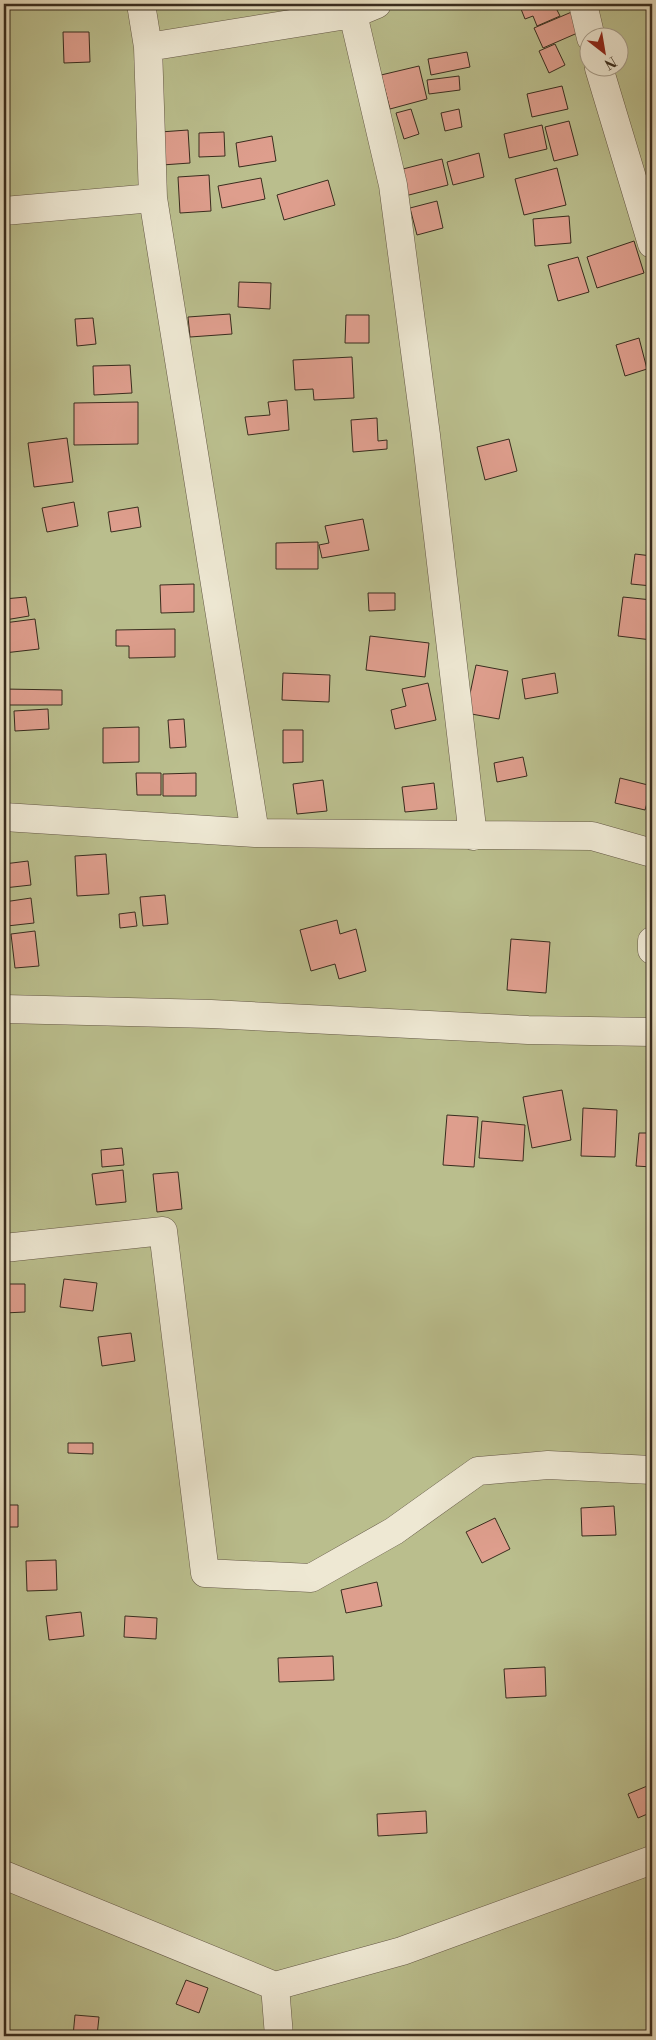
<svg xmlns="http://www.w3.org/2000/svg" width="656" height="2040" font-family="'Libre Bodoni',serif">
<style>
.green{fill:#babe8d;stroke:#7a7556;fill-rule:evenodd}
.building{fill:#de9e8d;stroke:#392c1e}
.lines{fill:none;stroke-linecap:round;stroke-linejoin:round}
.minor-casing{stroke:#645846;stroke-width:29}
.minor{stroke:#eee8d3;stroke-width:28}
</style>
<rect width="100%" height="100%" fill="#e5dbbc"/>
<filter id="stains"><feTurbulence type="fractalNoise" baseFrequency=".004" numOctaves="4"/><feColorMatrix values="0 0 0 0 .2 0 0 0 0 .09 0 0 0 0 .02 0 0 0 .5 -.17"/></filter>
<radialGradient id="worn" r=".72"><stop offset=".6" stop-color="#630" stop-opacity="0"/><stop offset="1" stop-color="#630" stop-opacity=".3"/></radialGradient>
<path class="green" d="M4,4H652V2036H4ZM588,38H618V68H588Z"/>
<path class="building" d="M519,4H554L560,16L537,26L533,16L525,19Z
M574,11L582,31L543,48L534,28Z
M63,32H89L90,62L64,63Z
M555,44L565,65L549,73L539,51Z
M467,52L470,67L431,75L428,59Z
M419,66L427,99L390,109L381,75Z
M459,76L460,90L429,94L427,80Z
M562,86L568,109L532,117L527,94Z
M411,109L419,134L404,139L396,113Z
M459,109L462,127L445,131L441,113Z
M569,121L578,155L554,161L545,127Z
M542,125L547,149L509,158L504,134Z
M188,130L190,163L162,165L160,132Z
M224,132L225,156L199,157V133Z
M272,136L276,161L239,167L236,143Z
M479,153L484,177L453,185L447,162Z
M442,159L448,185L405,196L399,170Z
M557,168L566,205L524,215L515,179Z
M209,175L211,211L180,213L178,177Z
M261,178L265,199L222,208L218,186Z
M328,180L335,205L284,220L277,195Z
M437,201L443,228L417,235L410,208Z
M569,216L571,243L535,246L533,219Z
M634,241L644,273L597,288L587,257Z
M578,257L589,292L558,301L548,265Z
M239,282L271,283L270,309L238,307Z
M230,314L232,334L190,337L188,317Z
M346,315H369V343H345Z
M93,318L96,344L77,346L75,319Z
M639,338L647,369L625,376L616,345Z
M352,357L354,398L314,400L313,389L295,390L293,360Z
M130,365L132,393L94,395L93,366Z
M287,400L289,430L248,435L245,417L270,415L268,402Z
M138,402V444L74,445V403Z
M377,418L378,441L387,440V449L353,452L351,420Z
M67,438L73,482L34,487L28,443Z
M509,439L517,471L485,480L477,447Z
M74,502L78,526L47,532L42,508Z
M138,507L141,527L111,532L108,512Z
M363,519L369,550L322,558L319,545L329,543L325,526Z
M318,542V569H276V543Z
M635,554L652,556V586L631,584Z
M194,584V612L161,613L160,585Z
M368,593H395V610L369,611Z
M26,597L29,616L5,620L4,599Z
M623,597L652,600V640L618,636Z
M35,619L39,649L4,653V623Z
M175,629V657L129,658V646H116V630Z
M370,636L429,643L425,677L366,670Z
M476,665L508,671L499,719L466,713Z
M283,673L330,675L329,702L282,700Z
M555,673L558,693L525,699L522,679Z
M428,683L436,720L395,729L391,710L406,706L402,689Z
M4,689L62,690V705H4Z
M48,709L49,729L15,731L14,711Z
M184,719L186,747L170,748L168,720Z
M139,727V762L103,763V728Z
M283,730H303V762L283,763Z
M523,757L527,776L497,782L494,763Z
M136,773H161V795H137Z
M196,773V796H163V774Z
M620,778L652,786L645,810L615,803Z
M323,780L327,811L297,814L293,784Z
M434,783L437,809L405,812L402,787Z
M106,854L109,894L77,896L75,856Z
M28,861L31,885L4,888V864Z
M165,895L168,924L143,926L140,897Z
M31,898L34,923L7,926L4,902Z
M135,912L137,926L120,928L119,914Z
M337,920L340,934L356,929L366,971L339,979L335,964L311,971L300,930Z
M35,931L39,966L15,968L11,934Z
M511,939L550,942L546,993L507,990Z
M562,1090L571,1140L532,1148L523,1097Z
M583,1108L617,1110L615,1157L581,1156Z
M447,1115L478,1117L474,1167L443,1165Z
M482,1121L525,1125L523,1161L479,1158Z
M639,1133H652V1167L636,1166Z
M122,1148L124,1165L102,1167L101,1150Z
M123,1170L126,1202L96,1205L92,1174Z
M178,1172L182,1209L157,1212L153,1174Z
M64,1279L97,1283L93,1311L60,1307Z
M4,1284H25V1312L4,1313Z
M131,1333L135,1361L102,1366L98,1337Z
M68,1443H93V1454L68,1453Z
M4,1505H18V1527H4Z
M614,1506L616,1535L582,1536L581,1508Z
M495,1518L510,1549L482,1563L466,1532Z
M56,1560L57,1590L27,1591L26,1561Z
M377,1582L382,1606L346,1613L341,1590Z
M81,1612L84,1636L49,1640L46,1616Z
M125,1616L157,1618L156,1639L124,1637Z
M333,1656L334,1680L279,1682L278,1658Z
M545,1667L546,1696L506,1698L504,1669Z
M652,1784V1812L638,1818L628,1794Z
M426,1811L427,1833L378,1836L377,1814Z
M186,1980L208,1988L199,2013L176,2004Z
M75,2015L99,2017L97,2036H73Z"/>
<g class="lines">
<g class="minor-casing">
<path id="minor" d="M141,4L148,47L153,198L255,833
M583,4L591,38
M353,14L393,185L426,435L473,836
M148,47L353,14L377,4
M599,68L652,244
M4,211L153,198
M4,817L255,833L592,836L652,853
M652,941V950
M4,1009L211,1014L528,1030L652,1032
M4,1248L163,1231L205,1573L311,1578L394,1531L478,1471L548,1465L652,1470
M4,1875L275,1986L402,1951L652,1860
M275,1986L279,2036"/>
</g>
<use href="#minor" class="minor"/>
</g>
<rect width="656" height="2040" fill="none" stroke="#e5dbbc" stroke-width="20"/>
<rect x="5" y="5" width="646" height="2030" fill="none" stroke="#392c1e" stroke-width="2.5"/>
<rect x="10" y="10" width="636" height="2020" fill="none" stroke="#392c1e"/>
<g transform="translate(604 52) rotate(149)"><circle r="24" fill="#eee8d3" stroke="#a69d8b"/>
<path d="M0-4L9 19L0 12L-9 19Z" fill="#8f2418"/>
<text y="-8" font-size="14" font-weight="bold" text-anchor="middle" fill="#392c1e">N</text>
</g>
<rect width="100%" height="100%" filter="url(#stains)"/>
<rect width="100%" height="100%" fill="url(#worn)"/>
</svg>
